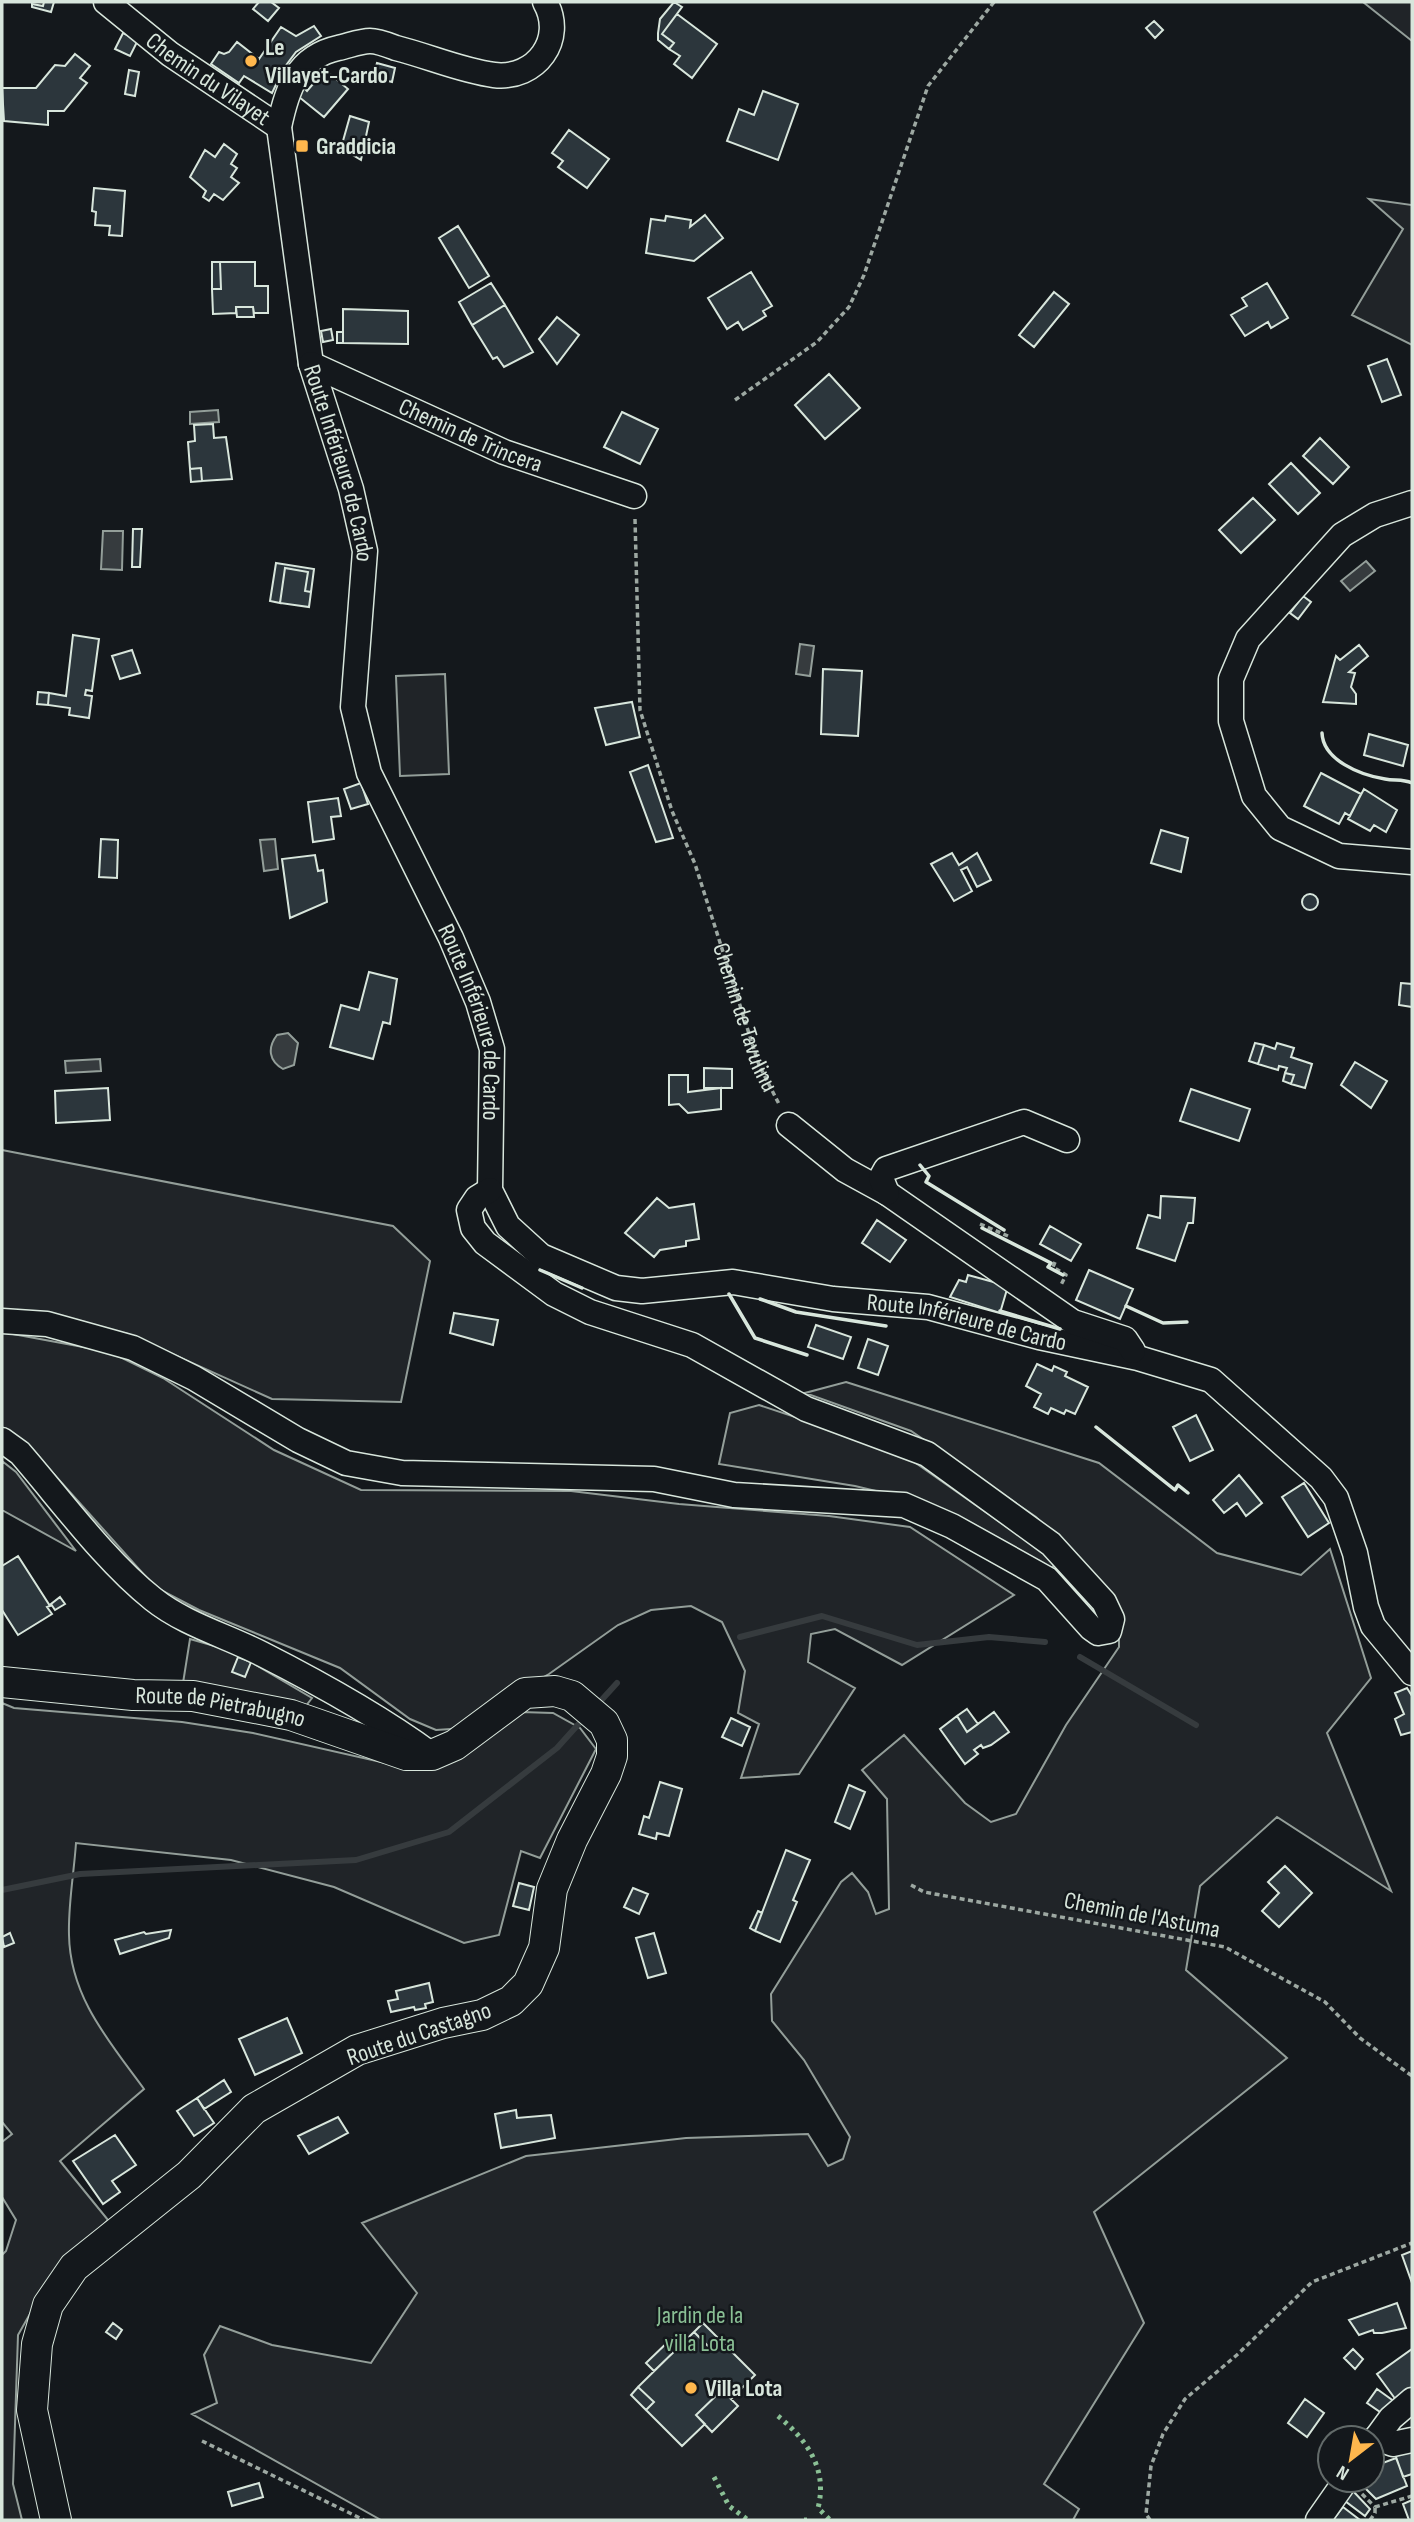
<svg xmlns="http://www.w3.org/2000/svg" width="1414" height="2522" font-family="'Sofia Sans Condensed',sans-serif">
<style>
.green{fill:#202428;stroke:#939e99;stroke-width:2}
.water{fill:#363b3e;stroke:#939e99;stroke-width:2}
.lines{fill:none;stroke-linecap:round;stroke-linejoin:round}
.stream{stroke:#363b3e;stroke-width:6}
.building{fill:#2c363c;stroke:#d8e6dc;stroke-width:2}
.minor-casing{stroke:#d8e6dc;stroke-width:27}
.major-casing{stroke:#d8e6dc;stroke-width:32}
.path{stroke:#9da8a2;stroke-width:3.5;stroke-dasharray:5 3.5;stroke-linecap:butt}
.minor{stroke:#14181c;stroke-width:24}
.major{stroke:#14181c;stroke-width:30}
.hedge{stroke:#8ac095;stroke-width:5;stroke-dasharray:3.5 5;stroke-linecap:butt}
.wall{stroke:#d8e6dc;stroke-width:3.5}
.poi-dot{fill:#ffb74d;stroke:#14181c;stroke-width:2.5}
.labels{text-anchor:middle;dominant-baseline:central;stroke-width:5;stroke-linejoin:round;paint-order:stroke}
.poi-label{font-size:24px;font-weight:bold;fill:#d8e6dc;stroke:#14181c;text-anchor:start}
.street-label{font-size:24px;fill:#d8e6dc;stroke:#14181c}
.park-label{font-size:24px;fill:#8ac095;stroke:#14181c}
</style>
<rect width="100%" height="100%" fill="#14181c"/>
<path class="green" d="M1363,2H1412V41Z
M1369,199L1412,205V345L1352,315L1403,229Z
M445,674L449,774L400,776L396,676Z
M2,1150L393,1226L430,1261L401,1402L272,1399L128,1334L2,1311Z
M2,1332L110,1352L163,1378L274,1450L361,1490L571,1491L679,1504L829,1516L910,1527L1014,1595L902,1665L835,1629L811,1634L808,1662L855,1688L799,1774L741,1778L759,1724L738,1713L745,1671L722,1622L691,1606L651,1610L618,1625L549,1674L451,1729L436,1730L410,1719L340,1668L199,1610L155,1587L43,1462L2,1430Z
M846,1382L1099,1463L1217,1553L1301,1575L1330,1549L1371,1678L1327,1733L1391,1891L1277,1817L1200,1886L1186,1970L1287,2058L1094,2212L1144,2323L1044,2484L1079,2509L1073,2520H381L192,2414L217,2403L204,2355L220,2326L272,2345L371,2363L417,2293L362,2223L526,2156L686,2138L808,2134L828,2166L843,2159L850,2137L804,2060L772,2021L771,1994L841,1882L852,1873L868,1892L876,1914L889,1909L887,1799L862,1770L904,1735L965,1803L991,1822L1016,1814L1066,1725L1119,1647V1623L1096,1576L1036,1517L911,1431L805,1393Z
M759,1405L900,1452L1057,1562L1051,1569L930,1504L855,1486L719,1464L730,1413Z
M2,1461L16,1472L76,1551L2,1510Z
M190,1639L232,1651L312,1698L305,1707L183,1683Z
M2,1703L14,1708L182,1722L253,1733L394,1765L521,1712L553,1713L580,1728L596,1749L540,1858L521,1851L499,1935L464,1943L334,1887L231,1860L76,1843C74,1873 68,1905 69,1935C70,1997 109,2041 144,2089L60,2161L108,2220L52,2275L18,2335L13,2484L22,2520H2V2255L6,2251L16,2220L2,2197V2142L12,2134L2,2122Z"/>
<path class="water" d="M218,410L219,422L190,424V412Z
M103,531H123L122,570L101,569Z
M1366,561L1375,571L1350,591L1341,581Z
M800,644L814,646L810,676L796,674Z
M275,839L278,869L264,871L260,840Z
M288,1033L298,1043L294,1065L283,1069C269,1061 267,1048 277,1035Z
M100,1059L101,1071L66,1073L65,1061Z"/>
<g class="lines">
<path class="stream" d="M740,1637L822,1616L917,1645L989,1637L1045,1642
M1080,1657L1196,1725
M597,1705L617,1683
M2,1890L80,1874L356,1860L449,1832L557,1748L584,1718"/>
</g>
<path class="building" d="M44,2H54L51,12L32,7V4L43,6Z
M259,2H271L279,8L268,21L253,9Z
M674,2L682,7L662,34L674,43L669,49L658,40V33L660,19Z
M677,14L717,44L692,78L674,64L680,56L669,49L674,43L662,34Z
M1154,21L1163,30L1155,38L1146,28Z
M314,26L321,36L296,52L284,68L272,93L244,76L239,83L211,64L219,52L224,54L229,52L237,42L259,59L281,27L296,36Z
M123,33L138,40L130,56L115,49Z
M75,54L90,66L80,78L87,83L64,111H48V125L4,121L2,88H36L55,65L65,66Z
M377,63L395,68L392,82L373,77Z
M129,70L139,72L135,96L125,94Z
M325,70L348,89L324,117L299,97L302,86L307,91Z
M763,91L798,104L778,160L727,141L739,109L754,115Z
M350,116L369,122L361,160L341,148Z
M569,130L609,159L587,188L558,167L563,161L552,153Z
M224,144L237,154L231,164L237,168L231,177L239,183L223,200L214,194L209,201L203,197L206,191L190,177L205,150L215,157Z
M94,188L125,191L122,236L109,235L110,226L95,225L96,212L92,211Z
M705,215L723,238L694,261L646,253L651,219L665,221L666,216L691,220L690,227Z
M458,226L489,276L469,288L439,238Z
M212,262H220L221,289H212Z
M220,262H255V286H268V313H254L253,307H236V313L213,314L212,289H221Z
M751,272L772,306L763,311L766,316L743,330L738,322L727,329L708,298Z
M491,283L505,305L472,325L459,302Z
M1267,283L1288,318L1271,328L1268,322L1245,336L1231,315L1247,306L1242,298Z
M1054,292L1069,304L1034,347L1019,335Z
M505,305L533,352L504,367L497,357L493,359L472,325Z
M236,307H253L254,317H237Z
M343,309L408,311V344L343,343Z
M557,317L579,335L557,364L539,339Z
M331,329L333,340L323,342L321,331Z
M337,332H343V343H337Z
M1387,359L1401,395L1382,402L1368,366Z
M829,374L860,408L825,439L795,405Z
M622,412L658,429L640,464L604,447Z
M213,424L214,438L226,437L232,479L202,481L201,468L190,469L188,442L195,441L194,425Z
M1320,438L1349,467L1333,484L1303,456Z
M1291,463L1320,493L1298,514L1269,484Z
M201,468L202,481L191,482L190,469Z
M1253,498L1275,520L1241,553L1219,530Z
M133,529H142L140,567H132Z
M276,563L314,569L311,592L305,591L308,572L285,568L280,603L270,601Z
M285,568L308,572L305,591L311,592L309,607L280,603Z
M1303,596L1311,602L1298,619L1290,613Z
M73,635L99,639L92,691L86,690L85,695L92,696L89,718L69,715L70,708L48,705L49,693L66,696Z
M1359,645L1368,656L1349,672L1355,673L1351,687L1356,694V704L1323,702L1336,656L1340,660Z
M132,650L140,673L120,679L112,656Z
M823,669L862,671L858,736L821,734Z
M38,692L49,693L48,705L37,704Z
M632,702L640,737L606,745L595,708Z
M1369,734L1408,745L1403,766L1364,755Z
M648,765L673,838L656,842L630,772Z
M1321,773L1361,794L1350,816L1345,813L1339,824L1304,806Z
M361,783L368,804L351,809L344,789Z
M1364,789L1397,810L1386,832L1374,825L1370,831L1348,819Z
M338,798L341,816L331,817L334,839L313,842L308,802Z
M1161,830L1188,838L1181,872L1151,863Z
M101,839L118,840L117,878L99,877Z
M952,853L959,865L977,853L991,880L977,887L967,867L961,870L972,891L954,901L931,864Z
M315,855L318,871L323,870L327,902L290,918L282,859Z
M1302 902a8 8 0 1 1 16 0a8 8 0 1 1-16 0Z
M369,972L397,979L390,1024L383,1022L373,1059L330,1047L341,1005L359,1010Z
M1401,983L1412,984V1007L1399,1005Z
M1255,1043L1264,1045L1258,1064L1249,1061Z
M1277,1043L1294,1048L1291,1057L1312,1064L1305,1088L1291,1084L1294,1075L1285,1073L1287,1068L1279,1066L1278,1070L1258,1064L1264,1045L1275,1049Z
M1355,1062L1387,1081L1371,1108L1341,1085Z
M704,1068L732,1069V1088H704Z
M1285,1073L1294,1075L1291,1084L1283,1081Z
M669,1075H688V1092L721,1088V1109L688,1113L679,1104L669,1105Z
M108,1088L110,1120L56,1123L55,1091Z
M1191,1089L1250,1109L1239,1141L1180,1121Z
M1161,1196L1195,1198L1193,1223H1188L1175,1261L1137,1248L1148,1215L1160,1218Z
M657,1198L669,1208L694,1204L699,1239L686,1241V1246L660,1250L654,1257L625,1233Z
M877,1220L906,1240L890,1262L862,1243Z
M1050,1226L1081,1244L1071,1261L1040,1244Z
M1089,1270L1133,1289L1120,1319L1076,1300Z
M968,1275L1008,1286L1000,1313L950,1297L959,1280L966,1282Z
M454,1313L498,1320L493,1345L450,1333Z
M816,1325L851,1337L843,1359L808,1347Z
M868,1339L888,1346L878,1375L858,1368Z
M1037,1364L1052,1371L1054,1366L1067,1372L1065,1376L1088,1387L1075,1414L1066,1410L1064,1414L1051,1408L1048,1414L1034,1407L1041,1394L1026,1386Z
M1196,1415L1213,1450L1190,1461L1173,1427Z
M1239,1475L1262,1503L1246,1516L1237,1503L1224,1513L1213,1500Z
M1304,1483L1329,1523L1308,1537L1282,1497Z
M18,1556L50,1606L47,1607L52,1614L18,1635L2,1610V1566Z
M60,1597L65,1604L55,1610L51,1604Z
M238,1657L251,1662L245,1677L232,1672Z
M1407,1688L1412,1696V1732L1401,1735L1395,1719L1404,1714L1395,1693Z
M967,1709L978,1724L967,1732L957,1716Z
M994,1712L1009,1732L991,1745L983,1748L981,1745L974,1750L978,1754L965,1764L940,1729L957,1716L967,1732Z
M731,1718L750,1727L742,1746L722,1737Z
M660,1782L682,1789L669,1836L657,1833L656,1839L639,1834L644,1816L649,1818Z
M849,1785L865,1792L850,1829L835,1822Z
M786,1850L810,1860L793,1900L797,1902L780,1942L755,1931Z
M1285,1866L1312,1893L1279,1927L1262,1911L1279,1893L1268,1882Z
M519,1883L534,1887L529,1910L513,1906Z
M633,1888L648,1894L639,1914L624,1907Z
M758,1911L762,1913L755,1931L750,1928Z
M171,1930L169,1938L120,1954L115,1940L144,1932L146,1934Z
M10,1933L14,1943L4,1947L2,1937Z
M654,1933L666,1973L648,1978L636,1938Z
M429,1983L433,2002L425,2004L426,2008L415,2010L414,2007L391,2012L388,2001L398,1999L396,1991Z
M287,2018L302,2053L255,2075L239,2039Z
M224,2080L231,2092L204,2109L197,2098Z
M197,2098L214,2123L194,2136L177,2111Z
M516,2110L517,2118L551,2115L555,2138L501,2148L495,2114Z
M338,2117L348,2133L309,2154L298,2136Z
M115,2135L136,2165L112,2181L120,2192L103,2204L73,2161Z
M1412,2251V2283L1402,2255Z
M1397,2303L1406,2328L1382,2333H1374L1373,2330L1359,2335L1349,2320Z
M113,2323L122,2330L116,2339L106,2332Z
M703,2323L719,2339L710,2348L694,2332Z
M694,2332L710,2348L719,2339L755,2375L731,2399L722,2390L696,2415L705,2424L682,2446L646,2410L654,2402L638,2387Z
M672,2338L680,2346L654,2371L646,2363Z
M1353,2349L1363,2359L1355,2369L1344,2358Z
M1412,2349V2389L1396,2400L1377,2374Z
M638,2387L654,2402L646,2410L631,2395Z
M1377,2389L1395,2402L1386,2416L1367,2403Z
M722,2390L738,2406L712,2432L696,2415Z
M1305,2399L1324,2413L1307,2437L1288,2423Z
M1412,2447V2474L1403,2477L1394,2451Z
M1396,2458L1407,2486L1376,2499L1358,2481L1372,2480V2467Z
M259,2483L263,2497L232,2506L228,2492Z
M1353,2491L1370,2509L1365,2516L1345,2501Z
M1412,2500V2520H1409L1403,2504Z
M1343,2507L1360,2520H1333Z"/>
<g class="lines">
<g class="minor-casing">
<g id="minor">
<path id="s2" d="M106,2L170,54L279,127"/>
<path id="s3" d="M545,2C566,39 536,80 494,75C462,71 428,56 396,48C388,45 378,41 370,41C360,41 348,46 338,48C297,57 287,89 279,127L311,364L351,489L365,551L353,707L369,773L451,938L478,1002L492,1049L490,1190L508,1226L541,1256L616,1288L642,1291L733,1282L833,1299L928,1307L1039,1337L1138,1358L1211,1380L1321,1478L1336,1498L1355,1553L1366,1607L1373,1626L1412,1673"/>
<path id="s4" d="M311,364L504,452L634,496"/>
<path d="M1412,503L1375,515L1342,535L1248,639L1231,679V721L1254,796L1280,828L1339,856L1412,862"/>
<path d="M789,1125L845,1170L887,1193L1073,1322L1125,1339L1133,1351"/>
<path d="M887,1193L881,1178L886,1169L1024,1122L1067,1140"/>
<path d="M2,1321L47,1324L133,1348L194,1378L298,1440L346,1463L402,1473L654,1479L734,1495L904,1505L952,1526L1047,1579L1091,1628L1098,1633L1109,1631L1112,1619L1104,1602L1051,1544L927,1454L806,1409L692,1345L590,1312L554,1294L485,1243L473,1228L469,1210L477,1198L490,1190"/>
<path d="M2,1440L20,1453C60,1499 105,1561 153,1599C184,1624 227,1636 262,1654C321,1684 379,1716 432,1755"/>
<path d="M1376,2438L1393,2444L1412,2440"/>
<path d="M1372,2444L1391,2418L1412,2400"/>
<path d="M1318,2520L1346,2480"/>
</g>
</g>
<g class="major-casing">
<g id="major">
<path id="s5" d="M2,1682L133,1695L193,1696L291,1715L406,1755H432L455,1745L525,1693L555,1691L572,1696L604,1723L612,1740V1756L606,1774L572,1840L552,1889L544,1948L528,1984L511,2001L482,2015L443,2023L357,2050L254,2109L189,2175L74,2267L48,2305L37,2344L32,2410L56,2520"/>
</g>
</g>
<g class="path">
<path d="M735,400L817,342L849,307L864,275L928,86L994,2"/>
<path id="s1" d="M635,519L640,710L672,811L695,864L759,1065L780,1106"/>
<path d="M980,1224L1008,1236"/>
<path d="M1055,1262L1053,1267L1066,1275L1061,1285"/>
<path d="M911,1885L924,1892L1225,1947L1325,2002L1360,2038L1412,2076"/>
<path d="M202,2441L364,2520"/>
<path d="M1362,2494L1375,2507"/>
<path d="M1375,2507L1412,2496"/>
<path d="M1150,2520L1146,2514L1151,2466L1163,2434L1185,2399L1238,2354L1312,2282L1412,2243"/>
<path d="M1370,2520L1375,2513V2507"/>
</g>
<use href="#minor" class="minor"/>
<use href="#major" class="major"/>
<path class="hedge" d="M778,2416C807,2440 828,2469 818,2508L830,2520
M714,2477L729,2506L748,2520
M804,2520H807"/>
<path class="wall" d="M1322,733C1323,760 1360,775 1385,779C1395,781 1402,779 1412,783
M920,1165L929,1176L926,1182L1004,1230
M982,1228L1051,1263L1048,1267L1063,1275
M540,1270L582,1288
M729,1294L755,1338L807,1355
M760,1299L796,1312L886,1326
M1126,1306L1163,1323L1187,1322
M1000,1311L1060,1329
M1096,1427L1175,1490L1178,1485L1188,1493"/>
</g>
<g class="poi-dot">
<circle cx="251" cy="61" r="7"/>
<rect x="295" y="139" width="14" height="14" rx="3.5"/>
<circle cx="691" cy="2388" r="7"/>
</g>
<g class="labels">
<g class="poi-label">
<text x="265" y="47">Le<tspan x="265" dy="28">Villayet-Cardo</tspan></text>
<text x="316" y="146">Graddicia</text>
<text x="705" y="2388">Villa Lota</text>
</g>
<g class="street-label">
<text stroke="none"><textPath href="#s2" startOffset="128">Chemin du Vilayet</textPath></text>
<text stroke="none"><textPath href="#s4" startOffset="175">Chemin de Trincera</textPath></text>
<text stroke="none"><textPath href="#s3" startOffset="721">Route Inférieure de Cardo</textPath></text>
<text stroke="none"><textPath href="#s1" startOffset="516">Chemin de Tavulinu</textPath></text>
<text stroke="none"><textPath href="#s3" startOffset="1309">Route Inférieure de Cardo</textPath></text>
<text stroke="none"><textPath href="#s3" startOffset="2002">Route Inférieure de Cardo</textPath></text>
<text stroke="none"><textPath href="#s5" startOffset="220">Route de Pietrabugno</textPath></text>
<text transform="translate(1142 1915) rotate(11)">Chemin de l'Astuma</text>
<text transform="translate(419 2034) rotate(-19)">Route du Castagno</text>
</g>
<g class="park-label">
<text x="700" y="2315">Jardin de la<tspan x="700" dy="28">villa Lota</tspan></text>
</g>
</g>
<rect width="1414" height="2522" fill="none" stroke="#d8e6dc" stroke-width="7"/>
<g transform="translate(1351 2459) rotate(211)"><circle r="33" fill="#14181c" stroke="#626a69" stroke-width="2"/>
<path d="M0-5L12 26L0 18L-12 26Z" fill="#ffb74d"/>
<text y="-10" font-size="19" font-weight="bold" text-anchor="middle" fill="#d8e6dc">N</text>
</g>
</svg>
